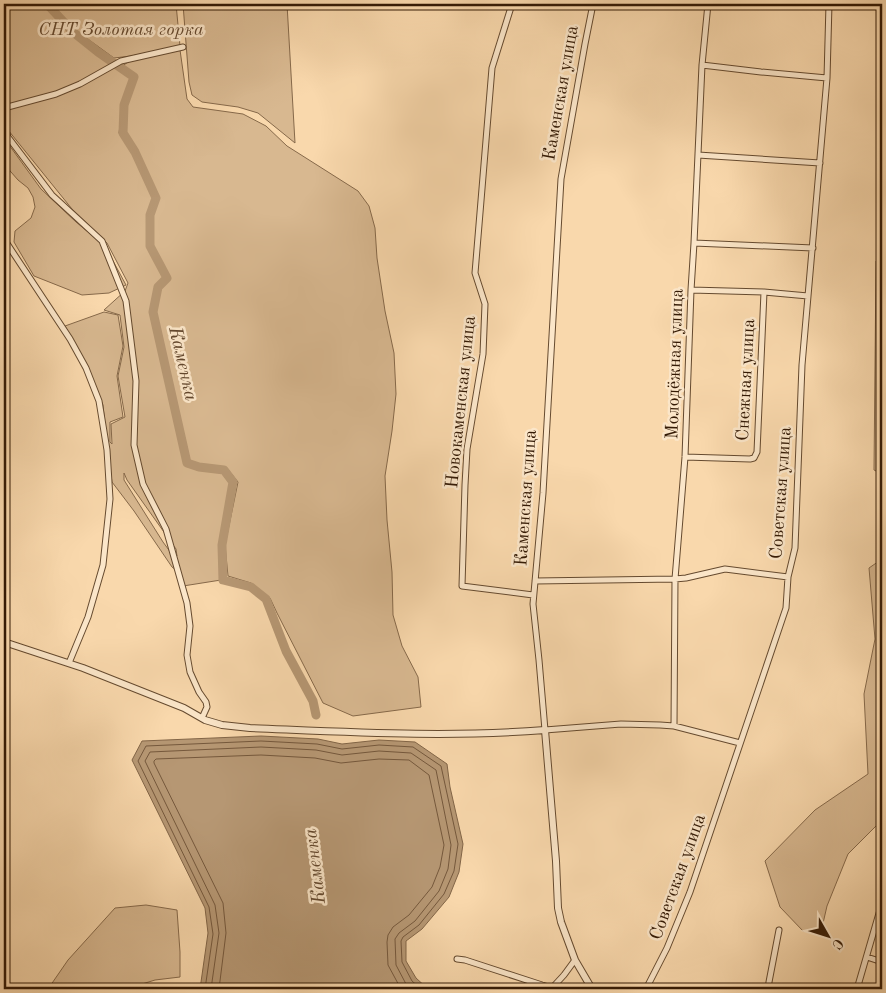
<svg xmlns="http://www.w3.org/2000/svg" width="886" height="993" font-family="'Old Standard TT',serif">
<style>
.green{fill:#d8b890;stroke:#86694a;fill-rule:evenodd}
.water{fill:#b69773;stroke:#826547}
.lines{fill:none;stroke-linecap:round;stroke-linejoin:round}
.shore{stroke:#75583c;stroke-width:1}
.river{stroke:#b69773;stroke-width:9}
.minor-casing{stroke:#654a2f;stroke-width:7}
.tertiary-casing{stroke:#654a2f;stroke-width:8}
.minor{stroke:#fbe6c9;stroke-width:5}
.tertiary{stroke:#fbe6c9;stroke-width:6}
.labels{text-anchor:middle;dominant-baseline:central;stroke-width:5;stroke-linejoin:round;paint-order:stroke}
.park-label{font-size:18px;font-style:italic;fill:#65492f;stroke:#fbe6c9}
.street-label{font-size:18px;fill:#341a05;stroke:#fbe6c9}
.water-label{font-size:19px;font-style:italic;fill:#62462c;stroke:#fbe6c9}
</style>
<rect width="100%" height="100%" fill="#f9d8ac"/>
<filter id="stains"><feTurbulence type="fractalNoise" baseFrequency=".004" numOctaves="4"/><feColorMatrix values="0 0 0 0 .2 0 0 0 0 .09 0 0 0 0 .02 0 0 0 .5 -.17"/></filter>
<radialGradient id="worn" r=".72"><stop offset=".6" stop-color="#630" stop-opacity="0"/><stop offset="1" stop-color="#630" stop-opacity=".3"/></radialGradient>
<path class="green" d="M4,4H44L72,33L97,52L132,77L123,103L119,133L132,153L153,198L147,216V245L165,277L156,286L151,311L185,463L197,470L222,473L230,484L219,546L221,580L183,586L181,574L172,567L134,511L112,482L107,447L103,405L85,362L65,326L104,312L118,315L123,346L117,376L123,417L110,422V442L112,444L111,424L125,417L118,376L124,347L120,315L104,310L125,291L128,283L107,243L72,209L4,125ZM124,473L127,480L176,549L177,556L174,557L163,542L124,480Z
M48,4H176L180,46L131,56L114,58L74,29Z
M183,4H287L295,143L258,113L238,107L202,102L192,95L189,82Z
M180,50L187,99L193,107L243,114L266,126L287,146L358,191L369,206L375,228L377,258L385,311L394,353L396,394L392,431L385,476L387,520L392,572L393,615L402,646L418,677L421,707L353,716L323,703L277,613L270,598L251,583L228,576L225,545L238,482L226,467L199,464L190,461L156,312L161,289L170,278L152,246L151,215L158,198L136,152L124,132L127,105L136,77L122,66L130,61Z
M4,138L41,189L76,222L105,246L126,285L109,293L82,295L34,276L14,242L15,231L31,218L35,207L33,197L28,188L18,180L4,164Z
M882,259V474L874,470L876,261Z
M882,559V820L848,854L827,906L821,932L803,931L780,907L765,861L815,810L868,774L864,694L875,639L869,568Z
M146,905L177,910L180,952V977L155,980L126,989H48L68,960L115,908Z"/>
<path class="water" d="M261,736L318,739L342,744L379,740L415,742L447,764L450,787L463,844L459,872L449,897L422,929L406,941V961L416,978L428,989H200L208,933L205,908L132,760L142,741Z"/>
<g class="lines">
<path class="shore" d="M205,989L213,934L209,907L138,761L146,746L261,741L317,744L342,749L379,745L413,747L441,766L458,844L454,871L444,894L419,925L403,937L401,941L402,962L412,981L421,989
M211,989L219,933L215,905L145,761L150,752L261,747L316,750L342,755L379,751L411,753L436,770L451,845L448,869L439,891L415,921L399,933L395,939L396,965L406,984L411,989
M219,989L226,933L223,903L154,763V761L156,759L261,755L315,758L341,763L379,759L409,760L429,775L444,845L440,867L432,887L409,915L393,927L388,935L387,942L388,965L401,989"/>
<path class="river" d="M47,4L73,32L98,52L134,77L124,105L123,133L135,152L156,198L150,215V246L167,278L158,287L153,312L187,463L199,467L224,470L233,482L222,545L223,580L251,587L266,599L286,651L313,701L316,715"/>
<g class="minor-casing">
<path id="minor" d="M512,4L492,68L475,273L485,304L483,354L467,449L465,485L462,586L533,595
M593,4L585,44L561,179L543,493L533,604L539,660L545,730L621,724L660,725L674,726L740,743
M702,65L761,72L827,78
M4,108L56,94L80,84L121,61L183,47
M4,125L8,137L52,195L102,241L126,301L136,381L134,445L143,484L166,529L187,603L190,626L187,655L190,672L199,692L206,702L207,707L202,718
M698,155L820,163
M4,239L70,339L86,368L99,401L107,450L110,499L103,565L88,617L69,663
M694,243L813,248
M691,290L764,292L808,296
M685,457L750,459L754,458L757,452L764,292
M535,581L675,579L686,578L725,569L788,577
M674,726L675,579L685,457L691,290L694,243L702,65L708,4
M867,957L882,962
M457,959L465,960L542,985L552,988L564,975L575,960
M646,989L667,948L690,892L786,608L788,577L795,548L802,365L827,78L829,4
M768,989L769,982L779,930
M857,989L882,903"/>
</g>
<g class="tertiary-casing">
<path id="tertiary" d="M4,642L83,668L184,708L205,720L222,725L250,728C348,732 447,738 545,730L556,861L558,908L561,922L575,960L592,989"/>
</g>
<use href="#minor" class="minor"/>
<use href="#tertiary" class="tertiary"/>
</g>
<g class="labels">
<g class="park-label">
<text x="121" y="30">СНТ Золотая горка</text>
</g>
<g class="street-label">
<text transform="translate(561 93) rotate(-80)">Каменская улица</text>
<text transform="translate(675 364) rotate(-88)">Молодёжная улица</text>
<text transform="translate(746 380) rotate(-87)">Снежная улица</text>
<text transform="translate(461 402) rotate(-84)">Новокаменская улица</text>
<text transform="translate(781 493) rotate(-86)">Советская улица</text>
<text transform="translate(526 498) rotate(-86)">Каменская улица</text>
<text transform="translate(678 877) rotate(-70)">Советская улица</text>
</g>
<g class="water-label">
<text transform="translate(182 364) rotate(77)">Каменка</text>
<text transform="translate(316 866) rotate(-97)">Каменка</text>
</g>
</g>
<rect width="886" height="993" fill="none" stroke="#f9d8ac" stroke-width="20"/>
<rect x="5" y="5" width="876" height="983" fill="none" stroke="#341a05" stroke-width="2.5"/>
<rect x="10" y="10" width="866" height="973" fill="none" stroke="#341a05"/>
<g transform="translate(828 936) rotate(129)" stroke="#fbe6c9" stroke-width="4" paint-order="stroke">
<path d="M0-4L9 19L0 12L-9 19Z" fill="#341a05"/>
<text y="-8" font-size="14" font-weight="bold" text-anchor="middle" fill="#341a05">С</text>
</g>
<rect width="100%" height="100%" filter="url(#stains)"/>
<rect width="100%" height="100%" fill="url(#worn)"/>
</svg>
